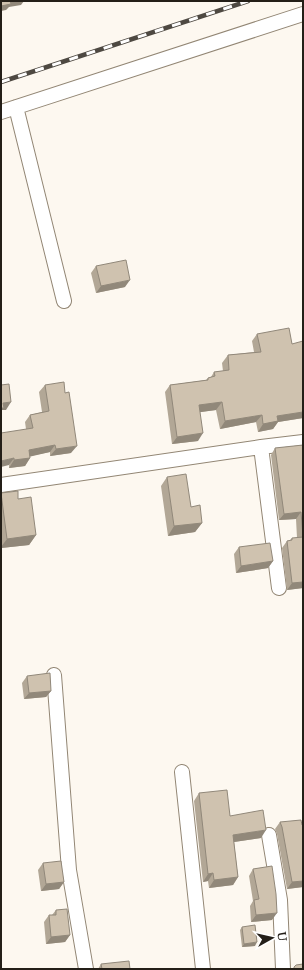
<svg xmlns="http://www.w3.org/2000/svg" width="304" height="970" font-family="'Libre Baskerville',serif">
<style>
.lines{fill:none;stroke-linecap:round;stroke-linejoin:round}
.minor-casing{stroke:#928674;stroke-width:16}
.minor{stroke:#fff;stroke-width:14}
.rail-casing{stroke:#4e4942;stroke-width:4.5}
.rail{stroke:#fff;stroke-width:3;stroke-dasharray:9;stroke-linecap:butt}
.wall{fill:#b2a796}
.shaded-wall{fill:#91887a}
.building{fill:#cfc2af;stroke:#91887a}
</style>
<rect width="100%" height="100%" fill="#fdf8f0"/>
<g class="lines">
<g class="minor-casing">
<path id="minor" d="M16,107L64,301
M1,112L303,14
M261,447L279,588
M1,485L261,447L303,442
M54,675L69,870L86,969
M182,772L203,969
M269,835L280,900L283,969"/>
</g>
<use href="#minor" class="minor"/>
<g class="rail-casing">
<path id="rail" d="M1,82L248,1"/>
</g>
<use href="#rail" class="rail"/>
</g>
<path class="wall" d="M96,266L125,287L96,293L91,273Z
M257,334L303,418L278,422L273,429L258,432L256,422L220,429L216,410L200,412L198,441L172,444L165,392L170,385L206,380L208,378L211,377L214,372L223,371L222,363L228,355L254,352L252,341Z
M45,385L71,453L50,456V452L30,456V458L25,466L9,468V465L26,429L25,422L30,415L42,412L39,392Z
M303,445V588L287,590L282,548L287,541L290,540L292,538H297L296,519L279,520L271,455L275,448Z
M167,477L191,507L202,523L195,532L168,536L161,486Z
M1,493L18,499L36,535L29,545L1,548Z
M239,547L273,561L268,568L236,573L234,554Z
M27,676L51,691L46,697L24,699L22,683Z
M199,793L230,816L261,838L234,842L238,877L233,885L209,888L208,881L203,882L194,801Z
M280,822L303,825V887L287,889L277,834L275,829Z
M43,863L64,882L59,889L41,891L38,870Z
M253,869L272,920L251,922L250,906L253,901L249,876Z
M56,910L70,935L65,942L46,944L44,922L49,915H52Z
M242,927L255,946L242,947L240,930Z
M101,964L130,969H98Z"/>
<path class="shaded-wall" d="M10,1H24L21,5L9,7L6,10L1,11V6Z
M130,280L125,287L96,293L101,286Z
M11,402L6,410H2L1,412V406L3,403Z
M222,402L216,410L194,413L199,405Z
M303,412V418L278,422L273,429L258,432L263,424L277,416Z
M262,415L256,422L220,429L225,421Z
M203,433L198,441L172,444L177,437Z
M55,445L50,452L24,458L29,450Z
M77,446L71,453L50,456L56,449Z
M14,458L9,465L1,467V461Z
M30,458L25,466L9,468L14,460Z
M301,512L296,519L279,520L284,514Z
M202,523L195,532L168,536L174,526Z
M36,535L29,545L1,548V547L7,539Z
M273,561L268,568L236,573L241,566Z
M303,582V588L287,590L292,583Z
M51,691L46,697L24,699L29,693Z
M266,830L261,838L227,843L233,835Z
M213,873L208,881L203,882L208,874Z
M238,877L233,885L209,888L214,880Z
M303,881V887L287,889L292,882Z
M64,882L59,889L41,891L46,884Z
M277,913L272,920L251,922L256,915Z
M70,935L65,942L46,944L51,937Z
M257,942L255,946L242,947L244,944Z"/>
<path class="building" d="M1,1H10L11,4L1,6Z
M126,260L130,280L101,286L96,266Z
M289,328L292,344L303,341V412L277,416L278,421L263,424L262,415L225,421L222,402L199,405L203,433L177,437L170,385L208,380V378L215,376L214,372L229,370L228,355L261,352L257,334Z
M64,382L65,393L69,392L77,446L56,449L55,445L29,450L30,458L14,460V458L1,461V433L33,428L30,415L49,411L45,385Z
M9,384L11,402L3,403L4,408H1V385Z
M303,445V582L292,583L287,541L292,540V538L303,537L301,512L284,514L275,448Z
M186,474L191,507L200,505L202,523L174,526L167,477Z
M18,491V499L31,497L36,535L7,539L1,493Z
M270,543L273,561L241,566L239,547Z
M50,673L51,691L29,693L27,676Z
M227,790L230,816L263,810L266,830L233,835L238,877L214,880L213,873L208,874L199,793Z
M301,820L302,825H303V881L292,882L282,827L280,822Z
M61,861L64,882L46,884L43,863Z
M272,866L276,894L277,913L256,915L254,900L259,899L253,869Z
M67,909L70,935L51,937L49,915H56V910Z
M255,925L257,942L244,944L242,927Z
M129,961L130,969H102L101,964Z
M303,964V969H294V967L296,965Z"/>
<rect width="304" height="970" fill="none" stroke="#241f18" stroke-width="4"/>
<g transform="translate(272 938) rotate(82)" stroke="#ffffff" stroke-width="3" paint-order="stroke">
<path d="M0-3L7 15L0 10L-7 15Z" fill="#241f18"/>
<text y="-6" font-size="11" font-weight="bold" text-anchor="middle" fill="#241f18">U</text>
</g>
</svg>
